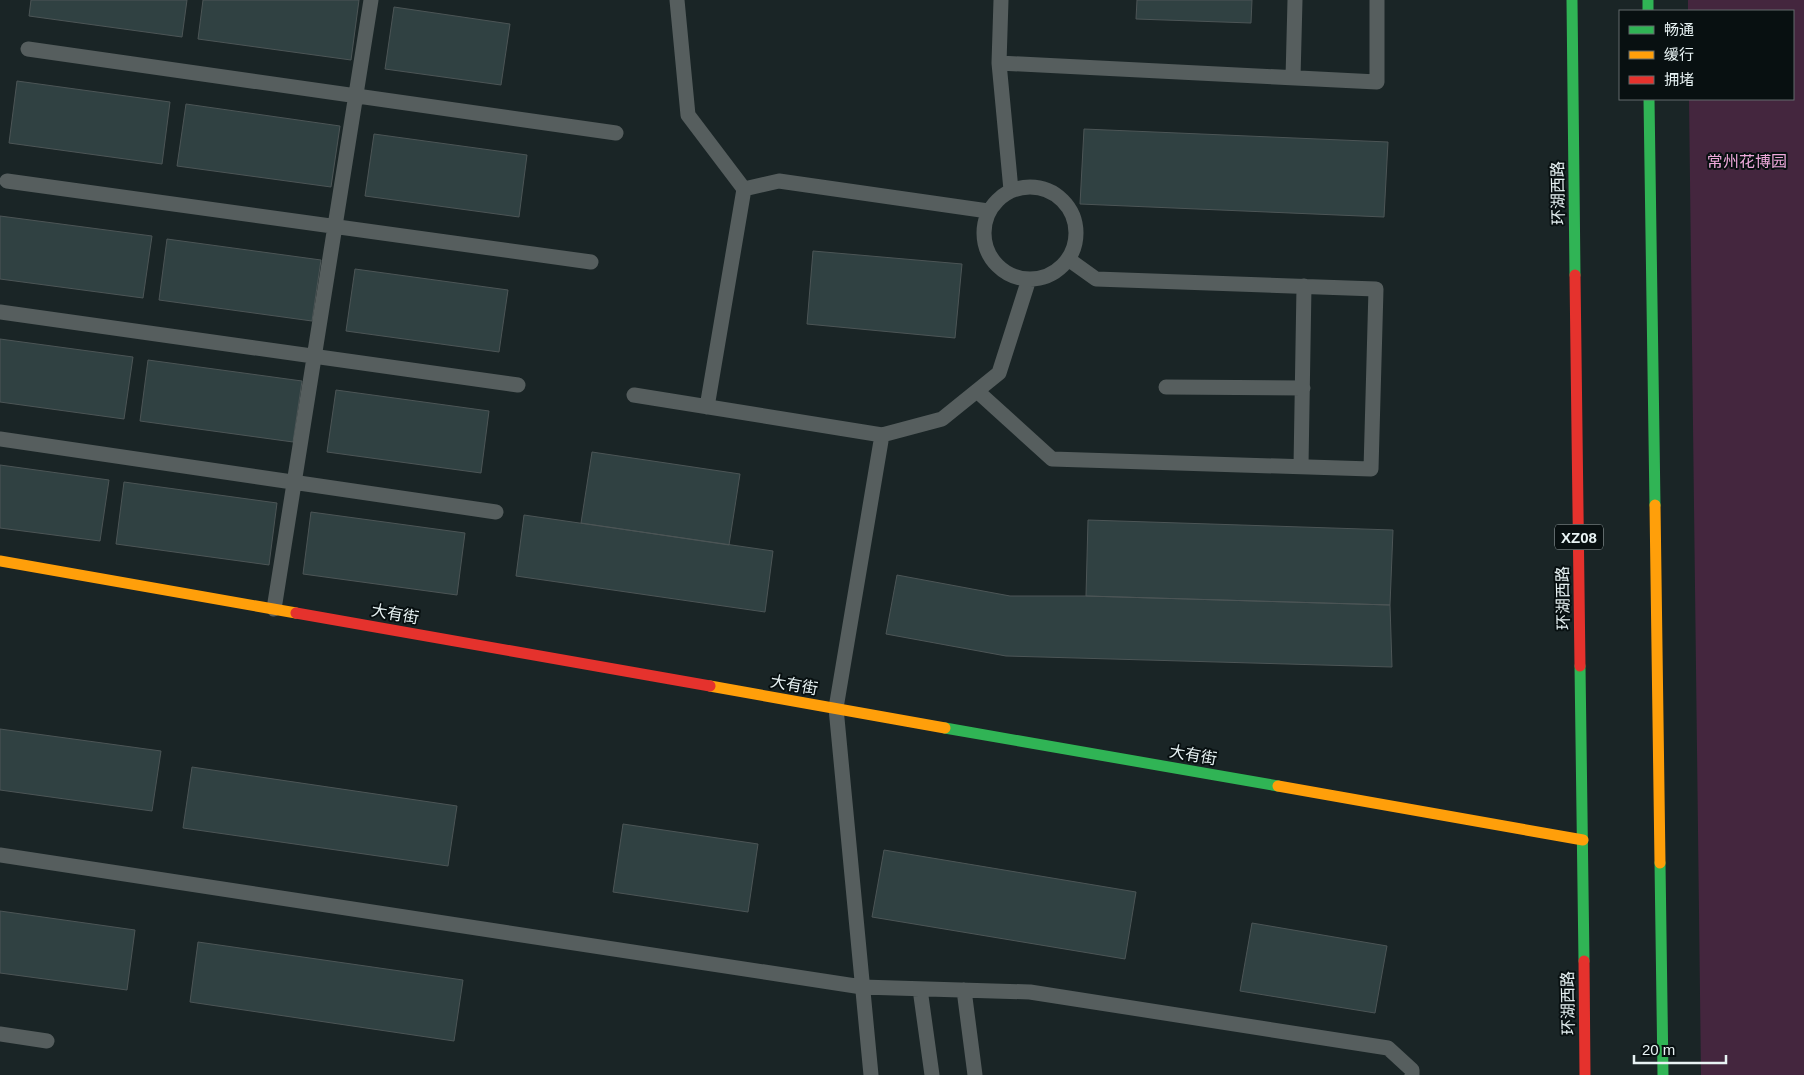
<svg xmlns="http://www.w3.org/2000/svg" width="1804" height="1075" font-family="Arial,'Noto Sans SC',sans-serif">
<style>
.green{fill:#44263e}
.building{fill:#304142;stroke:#4c5556}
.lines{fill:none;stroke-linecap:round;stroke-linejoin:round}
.lane{stroke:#565e5e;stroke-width:15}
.fast{stroke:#30b455;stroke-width:11}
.slow{stroke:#ff9f0a;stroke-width:11}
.jam{stroke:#e5322d;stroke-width:11}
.labels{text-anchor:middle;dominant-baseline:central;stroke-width:4;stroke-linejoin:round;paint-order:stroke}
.shield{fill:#081011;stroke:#a5afb0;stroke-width:1}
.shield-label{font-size:15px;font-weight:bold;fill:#e8f3f4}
.park-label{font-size:16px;fill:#eda8da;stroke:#081011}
.street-label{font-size:16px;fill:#e8f3f4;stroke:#081011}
</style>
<rect width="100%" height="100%" fill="#1a2526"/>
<path class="green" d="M1688,0H1804V1075H1701L1689,99H1793V11H1688Z"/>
<path class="building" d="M31,0H187L182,37L29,16Z
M203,0H359L351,60L198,39Z
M1137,0H1252L1251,23L1136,19Z
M394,7L510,24L501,85L385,69Z
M17,81L170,102L162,164L9,143Z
M186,104L340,126L331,187L177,166Z
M1084,129L1388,142L1384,217L1080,204Z
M374,134L527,155L519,217L365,196Z
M0,216L152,236L143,298L0,279Z
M167,239L321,260L312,321L159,300Z
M813,251L962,264L955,338L807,324Z
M355,269L508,290L499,352L346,331Z
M0,339L133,357L124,419L0,402Z
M148,360L302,381L293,442L140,421Z
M336,390L489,411L481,473L327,452Z
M592,452L740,474L729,545L581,523Z
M0,465L109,480L100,541L0,528Z
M124,482L277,503L269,565L116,544Z
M311,512L465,533L457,595L303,574Z
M524,515L773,551L765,612L516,576Z
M1088,520L1393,530L1390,605L1086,596Z
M897,575L1010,596H1086L1390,605L1392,667L1006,656L886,634Z
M0,729L161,751L152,811L0,790Z
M192,767L457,806L448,866L183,828Z
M623,824L758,844L748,912L613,892Z
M884,850L1136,892L1125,959L872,917Z
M0,911L135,930L127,990L0,973Z
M1252,923L1387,946L1375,1013L1240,991Z
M198,942L463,980L454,1041L190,1002Z"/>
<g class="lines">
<path class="lane" d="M677,0L688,115L744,189
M1001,0L999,63L1011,190
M28,49L616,133
M999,63L1377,82V0
M1293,78L1295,0
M7,181L591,262
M984 233a46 46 0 1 1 92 0a46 46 0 1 1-92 0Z
M0,312L518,385
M1166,387L1303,388
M977,391L1052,459L1371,469L1376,289L1096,279L1068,259
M634,395L882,435L942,419L999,373L1029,279
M707,407L744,189L779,181L988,211
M0,439L496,512
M1301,466L1304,286
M274,609L371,0
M0,855L862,987L1030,992L1388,1048L1412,1070V1075
M920,989L932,1075
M964,990L975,1075
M0,1034L47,1041
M871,1075L836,708L882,435"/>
<path class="fast" d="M1572,0L1575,275
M1648,0V11
M1649,99L1655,505
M1580,666L1584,961
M945,728L1278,786
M1660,863L1663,1075"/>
<path class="slow" d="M1655,505L1660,863
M0,561L296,613
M710,686L945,728
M1278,786L1583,840"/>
<path class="jam" d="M1575,275L1580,666
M296,613L710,686
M1584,961L1585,1075"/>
</g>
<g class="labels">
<rect class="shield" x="1555" y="524.5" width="48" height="25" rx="4"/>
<g class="shield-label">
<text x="1579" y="537">XZ08</text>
</g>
<g class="park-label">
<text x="1747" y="161">常州花博园</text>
</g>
<g class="street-label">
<text transform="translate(1558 193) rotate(-91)">环湖西路</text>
<text transform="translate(1563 598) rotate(-91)">环湖西路</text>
<text transform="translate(395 614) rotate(10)">大有街</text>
<text transform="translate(794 685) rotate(10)">大有街</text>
<text transform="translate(1193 755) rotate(10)">大有街</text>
<text transform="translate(1568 1003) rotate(-91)">环湖西路</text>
</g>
</g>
<rect x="1619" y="10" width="175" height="90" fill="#081011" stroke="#626b6c"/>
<rect x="1629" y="26" width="25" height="8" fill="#30b455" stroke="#626b6c"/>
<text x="1664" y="35" font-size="15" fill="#e8f3f4">畅通</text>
<rect x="1629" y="51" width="25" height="8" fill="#ff9f0a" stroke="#626b6c"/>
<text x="1664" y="60" font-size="15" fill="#e8f3f4">缓行</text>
<rect x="1629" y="76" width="25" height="8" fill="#e5322d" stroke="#626b6c"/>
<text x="1664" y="85" font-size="15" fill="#e8f3f4">拥堵</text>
<path d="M1634 1055v8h92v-8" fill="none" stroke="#e8f3f4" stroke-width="2.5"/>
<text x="1642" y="1055" font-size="15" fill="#e8f3f4" stroke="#081011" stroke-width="4" paint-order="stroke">20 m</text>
</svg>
